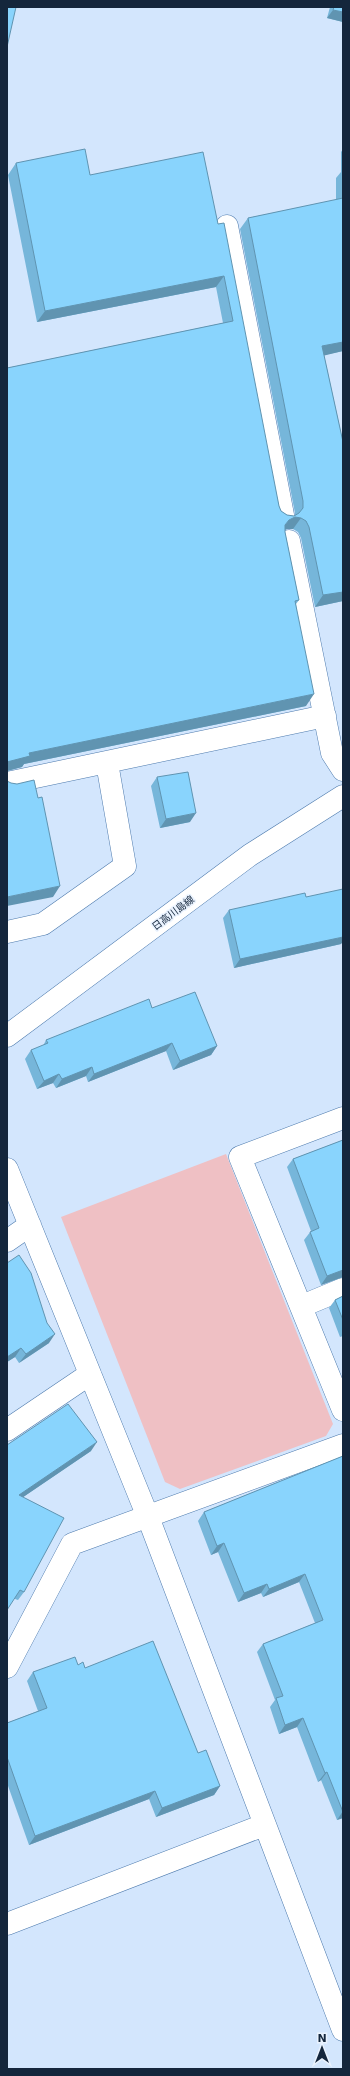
<svg xmlns="http://www.w3.org/2000/svg" width="350" height="2076" font-family="'DejaVu Sans','Noto Sans JP',sans-serif">
<style>
.green{fill:#efc0c4}
.lines{fill:none;stroke-linecap:round;stroke-linejoin:round}
.minor-casing{stroke:#4d7aad;stroke-width:23}
.major-casing{stroke:#4d7aad;stroke-width:23}
.minor{stroke:#fff;stroke-width:22}
.major{stroke:#fff;stroke-width:22}
.wall{fill:#76b6da}
.shaded-wall{fill:#6094b1}
.building{fill:#89d4fd;stroke:#6094b1}
.labels{text-anchor:middle;dominant-baseline:central;stroke-width:3;stroke-linejoin:round;paint-order:stroke}
.street-label{font-size:10px;fill:#14263c;stroke:#e9f2fe}
</style>
<rect width="100%" height="100%" fill="#d3e6fd"/>
<path class="green" d="M226,1154L333,1424L326,1436L180,1489L165,1482L61,1217Z"/>
<g class="lines">
<g class="minor-casing">
<path id="minor" d="M227,226L283,515
M289,541L332,753L343,770
M7,783L325,716
M7,932L43,924L125,866L107,763
M343,1118L240,1157L343,1410
M7,1169L148,1517L343,2030
M7,1241L30,1225
M302,1306L343,1289
M7,1430L90,1374
M7,1667L72,1544L343,1445
M7,1924L264,1825"/>
</g>
<g class="major-casing">
<path id="major" d="M7,1036L250,855L343,796"/>
</g>
<use href="#minor" class="minor"/>
<use href="#major" class="major"/>
</g>
<path class="wall" d="M330,7H343V22L327,18Z
M343,149V351L324,355L343,442V601L315,607L301,538L298,532L293,529H287L285,530V532L299,600L296,604L306,706L24,764L22,767L7,771V368L223,323L216,287L37,322L8,175L16,163L90,175L218,224L279,506L281,511L287,515L294,516L295,515V513L240,229L248,218L336,200V178L341,172V152Z
M157,777L190,822L160,828L151,786Z
M306,897L341,944L234,968L223,918L229,910Z
M152,1008L217,1046L211,1055L173,1070L166,1051L88,1082L86,1076L56,1088L53,1083L37,1089L25,1059L31,1050L43,1046L46,1040Z
M343,1140V1277L321,1285L304,1240L311,1231L287,1167L293,1159Z
M7,1263L49,1343L19,1363L15,1357L7,1362Z
M343,1296V1336L340,1337L329,1308L335,1300Z
M7,1445L91,1451L23,1497L24,1592L18,1600L15,1599Z
M343,1456V1818L337,1820L321,1780L318,1782L297,1727L279,1734L270,1707L275,1700L257,1652L263,1644L315,1623L299,1582L263,1597L261,1593L238,1602L218,1552L211,1555L198,1521L204,1512Z
M78,1665L85,1668L198,1753L220,1786L214,1795L156,1817L149,1799L29,1845L7,1783V1723L38,1711L27,1681L33,1672Z"/>
<path class="shaded-wall" d="M333,10L343,12V22L327,18Z
M224,276L216,287L37,322L45,311Z
M343,342V351L314,358L322,346Z
M295,517L301,518L293,529H287L281,531L289,520Z
M343,592V601L315,607L323,595Z
M314,694L306,706L24,764L22,767L7,771V762L29,753Z
M196,813L190,822L160,828L166,819Z
M60,886L53,897L7,906V897Z
M343,937V942L341,944L234,968L240,959Z
M172,1043L166,1051L88,1082L94,1074Z
M217,1046L211,1055L173,1070L180,1061Z
M92,1067L86,1076L56,1088L62,1079Z
M59,1074L53,1083L37,1089L44,1081Z
M343,1270V1277L321,1285L327,1276Z
M55,1334L49,1343L19,1363L26,1354Z
M21,1348L15,1357L7,1362V1357Z
M97,1442L91,1451L13,1504L19,1495Z
M224,1543L218,1552L211,1555L217,1546Z
M305,1574L299,1582L263,1597L269,1589Z
M267,1584L261,1593L238,1602L244,1593Z
M303,1718L297,1727L279,1734L285,1725Z
M327,1772L321,1780L318,1782L325,1773Z
M220,1786L214,1795L156,1817L162,1808Z
M155,1791L149,1799L29,1845L35,1836Z
M343,1811V1818L337,1820Z"/>
<path class="building" d="M7,7H16L7,47Z
M334,7H343V12L333,10Z
M85,149L90,175L203,152L218,224L224,223L279,506L281,511L287,515L294,516L299,513L303,508V501L248,218L343,198V342L322,346L343,442V592L323,595L309,527L306,521L301,518L295,517L289,520L285,525V532L299,600L295,601L314,694L29,753L30,756L7,762V368L233,321L224,276L45,311L16,163Z
M188,772L196,813L166,819L157,777Z
M34,780L38,798L42,797L60,886L7,897V781L11,783L17,784Z
M343,889V937L240,959L229,910L305,893L306,897Z
M195,992L217,1046L180,1061L172,1043L94,1074L92,1067L62,1079L59,1074L44,1081L31,1050L48,1043L46,1040L149,999L152,1008Z
M343,1140V1270L327,1276L310,1232L319,1228L293,1159Z
M19,1255L31,1273L47,1323L55,1334L26,1354L21,1348L7,1357V1263Z
M343,1296V1320L335,1300Z
M68,1404L97,1442L19,1495L64,1518L24,1592L20,1590L7,1610V1445Z
M343,1456V1812L327,1772L325,1773L303,1718L285,1725L276,1698L283,1696L263,1644L323,1620L305,1574L269,1589L267,1584L244,1593L224,1543L217,1546L204,1512Z
M153,1641L198,1753L206,1750L220,1786L162,1808L155,1791L35,1836L7,1757V1723L47,1708L33,1672L75,1657L78,1665L83,1662L85,1668Z"/>
<g class="labels">
<g class="street-label">
<text transform="translate(173 913) rotate(-37)">日高川島線</text>
</g>
</g>
<rect width="350" height="2076" fill="none" stroke="#14263c" stroke-width="16"/>
<g transform="translate(322 2048)" stroke="#e9f2fe" stroke-width="3" paint-order="stroke">
<path d="M0-3L7 15L0 10L-7 15Z" fill="#14263c"/>
<text y="-6" font-size="11" font-weight="bold" text-anchor="middle" fill="#14263c">N</text>
</g>
</svg>
